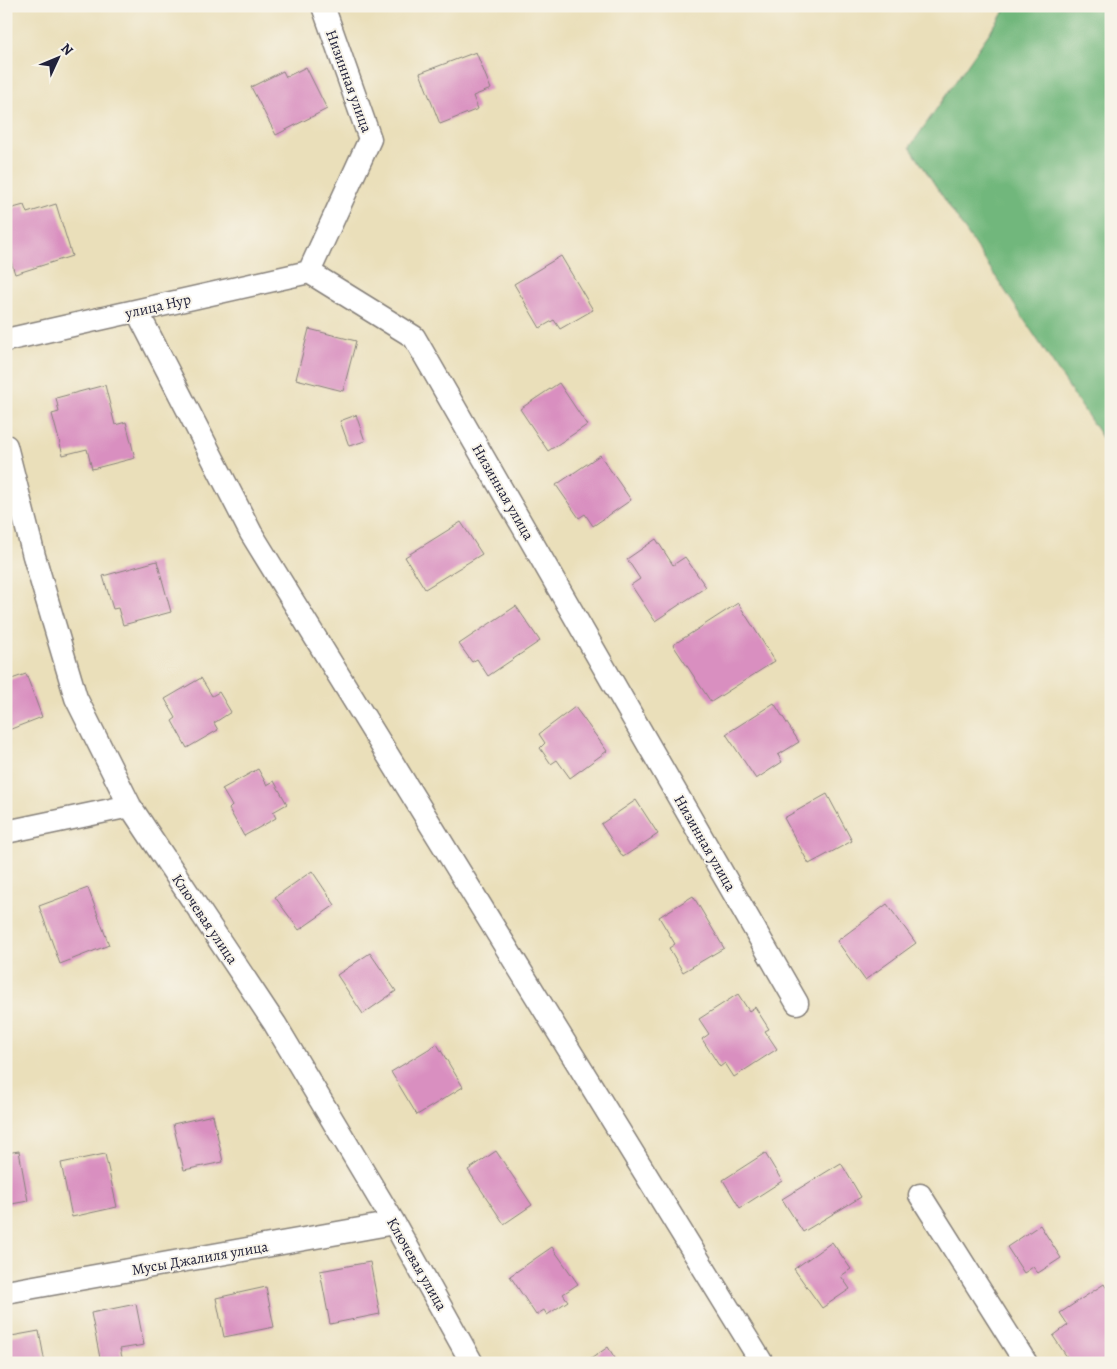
<svg xmlns="http://www.w3.org/2000/svg" width="1117" height="1369" font-family="Alegreya,serif">
<style>
.forest{fill:#71b77c;stroke:#4a6c5c}
.building{fill:#d98fc0}
.lines{fill:none;stroke-linecap:round;stroke-linejoin:round}
.street-casing{stroke:#86807a;stroke-width:25}
.street{stroke:#fff;stroke-width:22}
.labels{text-anchor:middle;dominant-baseline:central;stroke-width:4;stroke-linejoin:round;paint-order:stroke}
.street-label{font-size:15px;fill:#22223b;stroke:#f7f3e8}
</style>
<rect width="100%" height="100%" fill="#f7f3e8"/>
<filter id="ink" filterUnits="userSpaceOnUse"><feTurbulence type="fractalNoise" baseFrequency=".02" numOctaves="2"/><feDisplacementMap in="SourceGraphic" scale="10" xChannelSelector="R" yChannelSelector="G"/><feConvolveMatrix kernelMatrix="1 2 1 2 8 2 1 2 1" color-interpolation-filters="sRGB"/></filter>
<filter id="wash" filterUnits="userSpaceOnUse"><feTurbulence type="fractalNoise" baseFrequency=".0096" numOctaves="4" result="noise"/><feDisplacementMap in="SourceGraphic" scale="20" xChannelSelector="R" yChannelSelector="G"/><feGaussianBlur stdDeviation="1.12" result="paint"/><feColorMatrix in="noise" values="0 0 0 0 0 0 0 0 0 0 0 0 0 0 0 0 0 1.4 0 .05"/><feComposite in="paint" operator="in"/></filter>
<g filter="url(#wash)">
<rect width="100%" height="100%" fill="#eadfba"/>
<path class="forest" d="M1008,6H1111V451L910,147Z"/>
<g id="blocks">
<path class="building" d="M476,52L491,89L473,96L478,109L440,124L420,73Z
M306,67L327,109L276,135L251,87L283,71L286,77Z
M56,204L72,256L15,274L6,246V210L24,205L27,213Z
M561,256L593,310L560,329L554,320L540,328L514,284Z
M309,329L356,341L343,391L296,379Z
M559,383L587,425L548,451L520,409Z
M105,385L115,425L126,422L135,458L92,469L87,449L63,455L52,414L59,412L56,398Z
M356,415L365,441L349,446L340,421Z
M600,455L631,500L593,526L585,514L579,518L556,485Z
M461,522L482,554L425,589L405,557Z
M656,539L673,565L685,557L706,587L655,621L631,585L640,579L627,559Z
M157,561L171,612L123,625L118,608L113,609L103,576Z
M738,603L775,661L711,702L673,645Z
M516,606L540,641L488,676L477,659L472,662L459,644Z
M26,674L42,717L6,731V681Z
M201,678L212,696L219,692L231,712L214,723L218,730L187,748L172,721L176,718L165,699Z
M774,703L799,742L778,755L782,762L756,779L726,734Z
M575,707L607,751L570,778L557,760L551,764L540,748L545,743L539,734Z
M258,769L267,785L274,781L287,804L273,812L276,818L244,836L229,809L232,806L222,789Z
M827,794L852,841L809,864L784,818Z
M636,800L658,834L623,857L601,824Z
M312,871L335,905L299,930L275,897Z
M88,888L109,945L60,964L39,906Z
M693,896L724,948L683,972L669,948L675,944L659,917Z
M887,904L916,943L865,980L837,941Z
M370,953L396,991L363,1014L337,975Z
M738,994L749,1011L755,1007L769,1029L765,1031L777,1049L734,1077L725,1063L720,1067L702,1039L709,1034L699,1019Z
M437,1044L463,1087L417,1115L391,1072Z
M213,1115L223,1162L184,1170L173,1124Z
M19,1151L28,1201L6,1205V1153Z
M496,1151L532,1205L504,1224L468,1170Z
M765,1153L782,1181L740,1208L723,1180Z
M105,1154L117,1207L72,1217L61,1163Z
M841,1163L861,1197L803,1232L782,1199Z
M1040,1225L1061,1258L1038,1273L1033,1267L1024,1273L1007,1247Z
M832,1242L851,1269L841,1276L850,1289L822,1308L794,1269Z
M552,1247L578,1284L563,1294L568,1301L547,1315L544,1310L536,1315L510,1276Z
M370,1262L380,1314L330,1324L320,1271Z
M1104,1284L1111,1295V1363H1071L1053,1336L1068,1325L1060,1313Z
M266,1287L274,1327L224,1337L216,1298Z
M136,1304L144,1345L120,1349L123,1361L101,1363L91,1313Z
M39,1331L45,1363H6V1337Z
M608,1347L618,1363H585Z"/>
</g>
</g>
<g filter="url(#ink)">
<use href="#blocks" fill-opacity="0" stroke="#86807a" stroke-width="1"/>
<g class="lines">
<g class="street-casing">
<path id="street" d="M323,6L370,139L309,272L414,337L797,1003
M137,311L251,533L762,1363
M6,340L309,272
M6,446L34,556L76,698L130,806L275,1024L394,1223L472,1363
M6,832L130,806
M920,1195L1026,1363
M6,1292L394,1223"/>
</g>
<use href="#street" class="street"/>
</g>
</g>
<g class="labels">
<g class="street-label">
<text transform="translate(349 81) rotate(70)">Низинная улица</text>
<text transform="translate(158 306) rotate(-13)">улица Нур</text>
<text transform="translate(503 492) rotate(60)">Низинная улица</text>
<text transform="translate(705 843) rotate(60)">Низинная улица</text>
<text transform="translate(205 919) rotate(56)">Ключевая улица</text>
<text transform="translate(200 1258) rotate(-10)">Мусы Джалиля улица</text>
<text transform="translate(417 1264) rotate(60)">Ключевая улица</text>
</g>
</g>
<rect width="1117" height="1369" fill="none" stroke="#f7f3e8" stroke-width="25"/>
<g transform="translate(58 58) rotate(46)" stroke="#f7f3e8" stroke-width="4" paint-order="stroke">
<path d="M0-4L9 19L0 12L-9 19Z" fill="#22223b"/>
<text y="-8" font-size="14" font-weight="bold" text-anchor="middle" fill="#22223b">N</text>
</g>
</svg>
